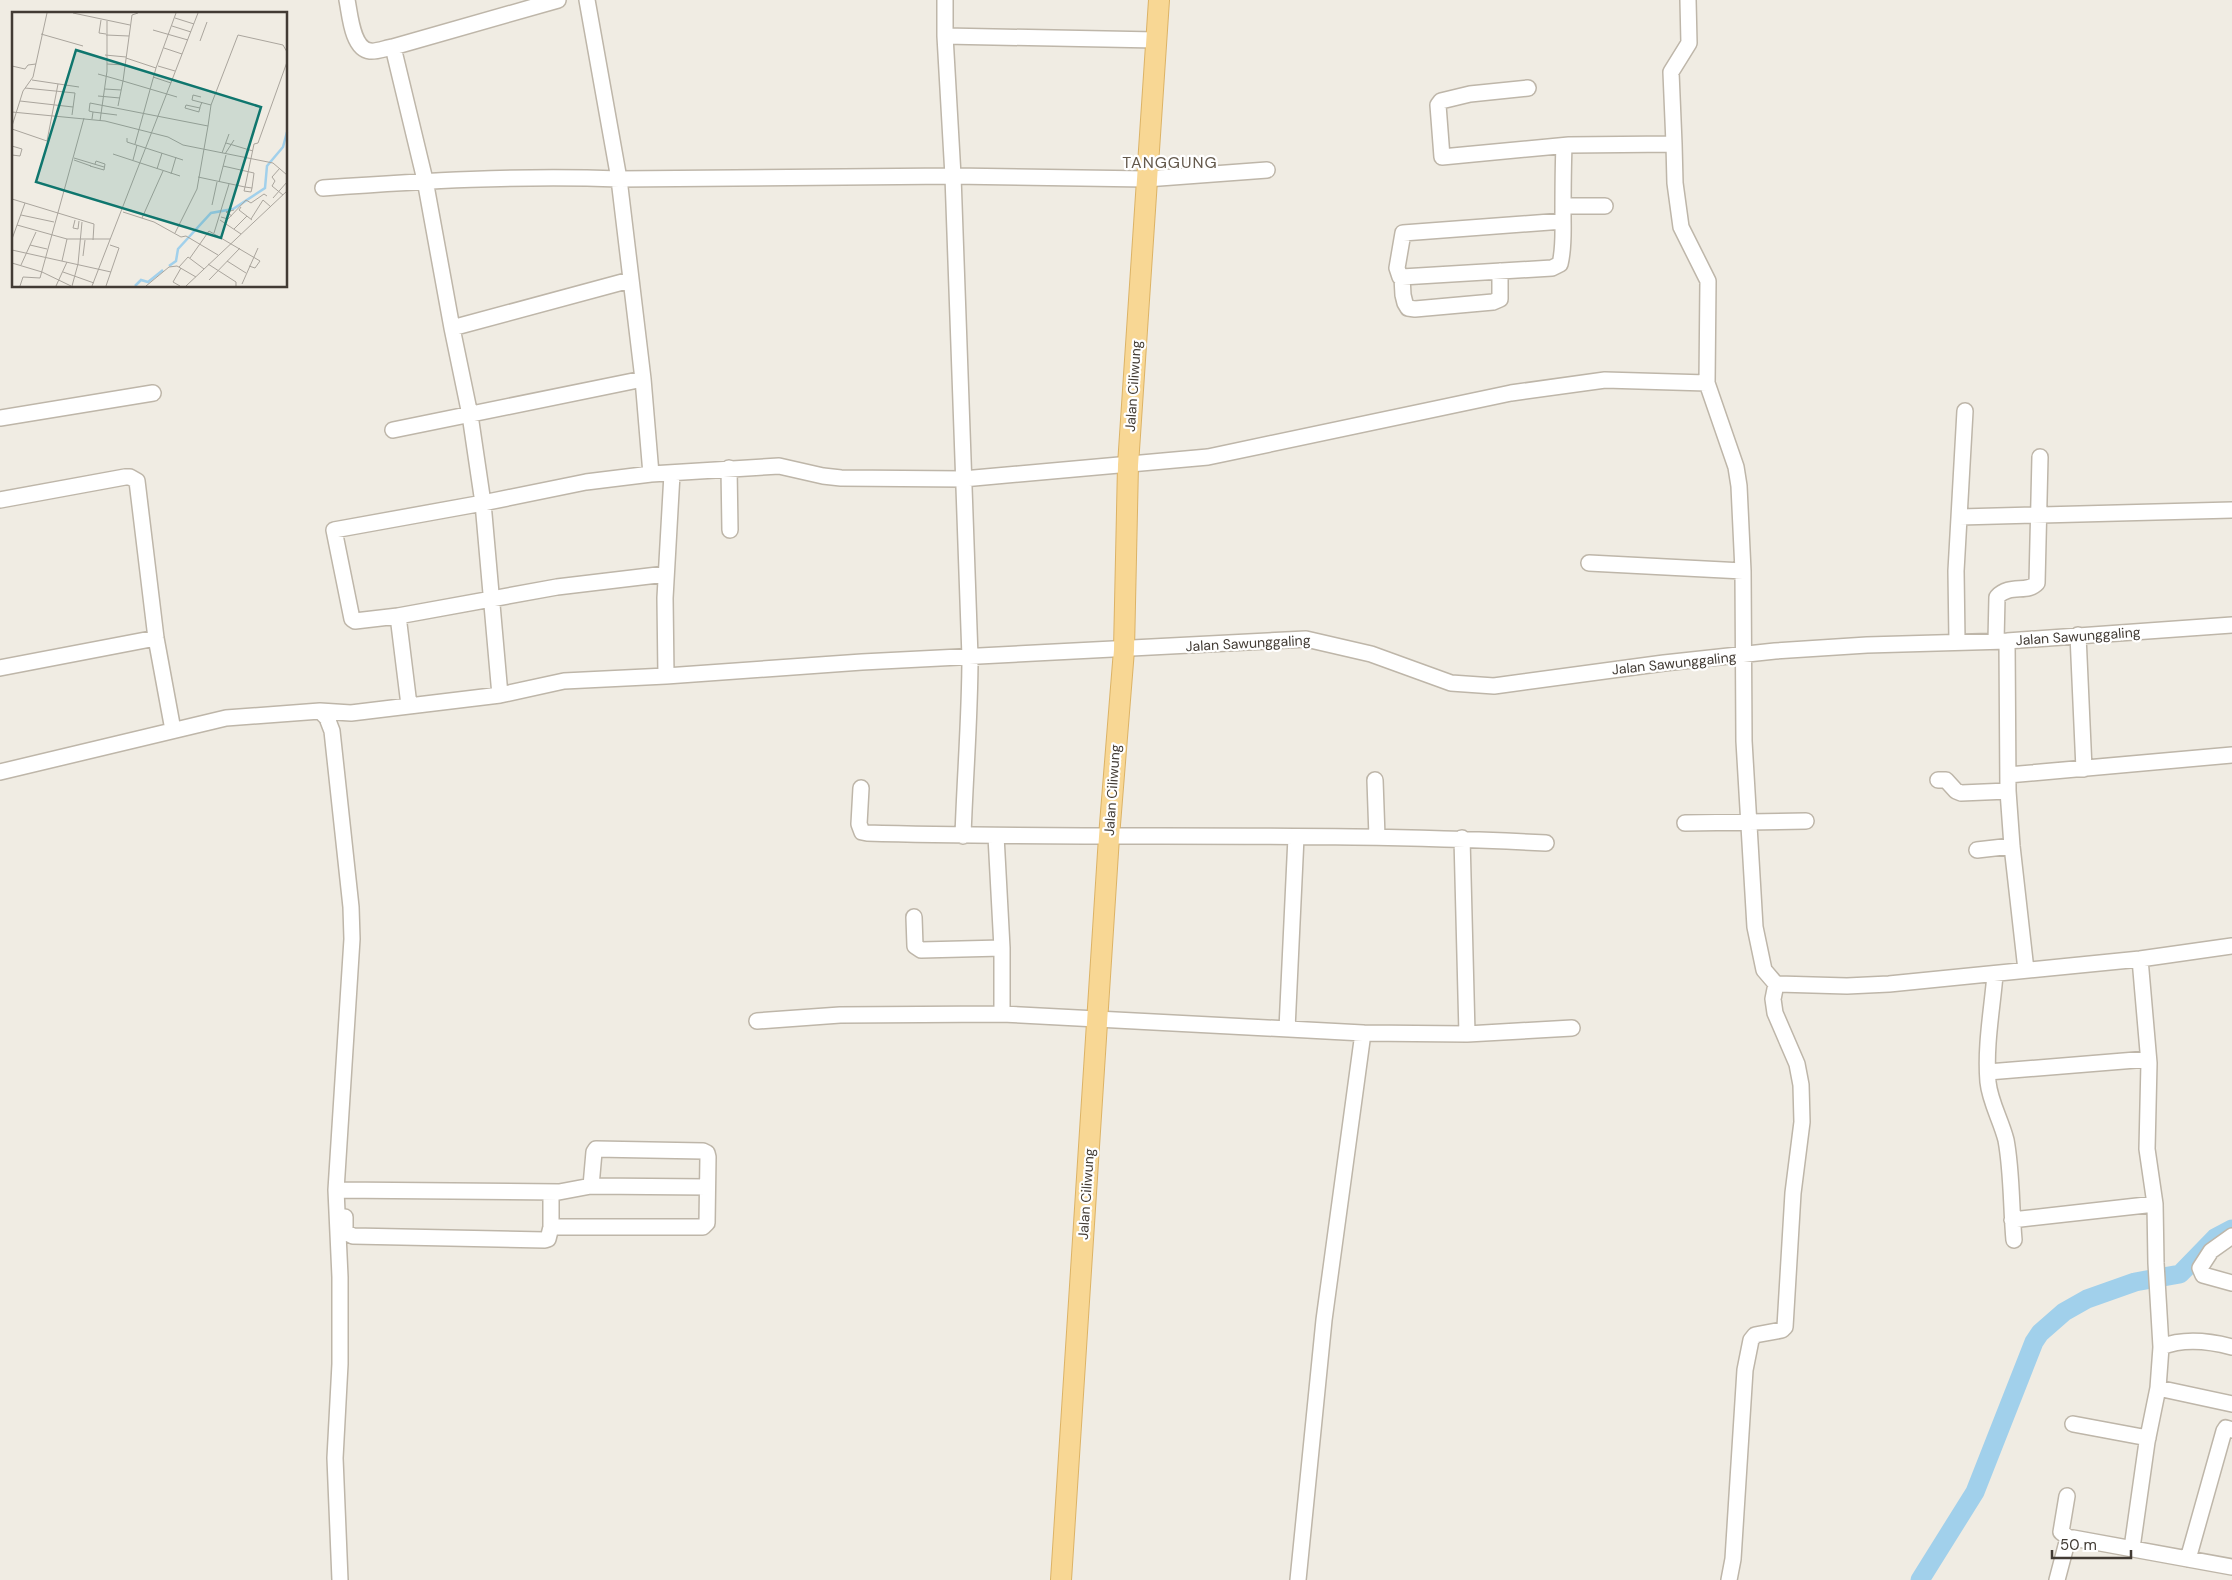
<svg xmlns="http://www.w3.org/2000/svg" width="2232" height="1580" font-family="'DM Sans',sans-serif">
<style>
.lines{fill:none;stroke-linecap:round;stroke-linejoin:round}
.river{stroke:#a1d0eb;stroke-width:19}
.minor-casing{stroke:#beb6a9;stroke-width:18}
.major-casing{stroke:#dcb366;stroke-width:22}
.minor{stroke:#fff;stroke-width:15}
.major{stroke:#f8d794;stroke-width:20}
.labels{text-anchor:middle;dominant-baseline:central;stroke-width:4.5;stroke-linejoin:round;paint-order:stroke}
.street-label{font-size:14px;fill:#423b34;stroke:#fff}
.quarter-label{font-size:16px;letter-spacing:1px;fill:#64594c;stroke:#fff}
.inset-river{fill:none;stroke:#a1d0eb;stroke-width:2.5}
.inset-road{fill:none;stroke:#aaa59d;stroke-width:1}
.view{fill:#0f766e;fill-opacity:0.15;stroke:#0f766e;stroke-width:2.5}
.inset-edge{fill:none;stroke:#423b34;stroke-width:2.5}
</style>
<rect width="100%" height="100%" fill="#f0ece3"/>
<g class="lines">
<path class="river" d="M1920,1580L1975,1492L2034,1342L2040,1333L2064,1312L2087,1299L2135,1282L2180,1274L2215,1238L2232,1229"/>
<g class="minor-casing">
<path id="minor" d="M347,0C350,14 352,49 370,51C376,52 386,48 393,47L425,180L452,328L470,415L483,503L500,695
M587,0L619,179L953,176L1146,179L1267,170
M945,0V36L953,176L970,657C970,716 965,776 963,836
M945,36L1156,40
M393,47L558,0
M1528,88L1470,94L1441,101L1438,105L1442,157L1569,145L1674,144L1675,183L1681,227L1708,281L1707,383
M1674,144L1671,72L1689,43L1688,0
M323,188C422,181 520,175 619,179L643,379L651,474
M1563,206H1605
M1563,221L1403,233L1397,268L1400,277H1402L1552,268L1560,264C1564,248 1563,232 1563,217C1563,193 1563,169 1564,146
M1402,277L1403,295L1405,303L1408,308L1415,309L1493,302L1500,299V271
M452,328L630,280
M0,418L153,393
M393,430L643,379
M729,468L730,530
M0,500L125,477H130L137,481L156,638L173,730
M1960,517L2232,510
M1589,563L1743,571
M398,616L355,621L352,619L334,530L483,503L586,482L651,474L779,466L823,476L841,478L963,479L1208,457L1511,393L1605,380L1707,383L1736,467L1739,486L1743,571L1744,741L1755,927L1764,970L1776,984L1773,999L1775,1013L1797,1064L1801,1085L1802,1122L1793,1193L1785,1327L1782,1330L1755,1335L1751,1340L1745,1370L1733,1559L1729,1580
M2078,635L2084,769
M1957,641L1956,571L1965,411
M1996,641L1997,597C2010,583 2027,594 2037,583L2040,457
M2007,641L2008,791L2012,846L2026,970
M0,668L156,638
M666,676L665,598L672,474
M409,705L398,616L557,587L666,574
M320,711L327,718L332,731L351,907L352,939L336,1190L340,1277V1364L335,1458L340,1580
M0,772L226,718L320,711L351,713L500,695L564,681L666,676L862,662L1306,639L1371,654L1451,683L1494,686L1664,663L1775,651L1867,645L2007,641L2232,625
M2008,775L2232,755
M1375,780L1377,837
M1938,780H1946L1956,791L1961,793L2008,791
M861,788L859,824L862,832L867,833C1093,840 1320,831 1546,843
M1685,823L1806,821
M996,836L1002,948V1014
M1462,838L1467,1034
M1977,850L2012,846
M914,917L915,946L921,950L1002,948
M1995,975C1992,1010 1985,1046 1988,1082C1990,1102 2001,1120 2006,1140C2012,1172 2011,1207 2014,1240
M1776,984L1847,986L1889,984L2140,959L2232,946
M757,1021L840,1015L1002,1014L1363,1033L1467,1034L1572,1028
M1287,1029L1296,837
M1988,1072L2148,1059
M336,1190L559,1192L591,1186L707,1187
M345,1217V1232L353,1236L545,1240L548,1239L551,1227V1192
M2012,1220L2155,1204
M551,1227H703L707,1223L708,1157L707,1153L703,1151L596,1149L594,1152L591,1186
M2232,1236L2211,1251L2200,1268L2203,1275L2232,1283
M2161,1347C2183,1338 2210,1341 2232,1347
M2158,1388L2232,1404
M2073,1424L2148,1438
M2067,1496L2061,1532L2069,1538
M2132,1548L2147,1442L2158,1388L2161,1347L2156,1263L2155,1204L2147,1149L2149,1063L2140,959
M2188,1559L2224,1431L2226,1428L2232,1430
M1298,1580L1324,1320L1363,1033
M2057,1580L2067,1542L2069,1538H2073L2232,1567"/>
</g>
<g class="major-casing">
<path id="major" d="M1061,1580L1109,837L1124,650L1128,465L1159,0"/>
</g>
<use href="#minor" class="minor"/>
<use href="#major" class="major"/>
</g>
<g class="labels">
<g class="street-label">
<text transform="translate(1133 386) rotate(-86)">Jalan Ciliwung</text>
<text transform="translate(2078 636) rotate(-4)">Jalan Sawunggaling</text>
<text transform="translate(1248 643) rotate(-3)">Jalan Sawunggaling</text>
<text transform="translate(1674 663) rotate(-6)">Jalan Sawunggaling</text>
<text transform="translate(1112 790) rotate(-86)">Jalan Ciliwung</text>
<text transform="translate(1086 1194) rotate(-86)">Jalan Ciliwung</text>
</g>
<g class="quarter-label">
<text x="1170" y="162">TANGGUNG</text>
</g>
</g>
<g transform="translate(12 12)">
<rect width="275" height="275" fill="#f0ece3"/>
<path class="inset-river" d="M157,254L164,249L166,237L199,201L221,197L253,176L255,154L271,135L275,120M123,274L129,268L136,270L151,258"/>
<path class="inset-road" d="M61,1L118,13M126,1L120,3L111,69L165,85M163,6L182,12M89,8L87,21L94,22M160,14L179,20M141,18L176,28M29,22L71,34M94,23L117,24M188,29L195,10M152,36L170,42M93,43L114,45M114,46L144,56L164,1M95,52L113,53M0,54L13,57L16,53L24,52M146,54L163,59M86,62L111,69L106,94M141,65L159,71M20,68L67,75M13,76L63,81L60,103M93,77L109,78M86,84L108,86M189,85L181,83L180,88L199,93L196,114M8,89L61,95M199,93L226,23L271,33L275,40M188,96L174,93L173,96L187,100V99L188,96V95L190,90M0,100L93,109L156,125L171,133L261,151L275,163M81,100L77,99L78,91L196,114L185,177L163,221M80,107L81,100L105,103M88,109L95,59V9M0,114L11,79L21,65L35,1M0,117L35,129L46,72M115,126V130L171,148M214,131L241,139M123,132L144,56M0,134L10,137L8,144L0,143M210,141L217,122M101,142L168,164M213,142L222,128M62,146L92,155M62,148L79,154M121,148L125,133M78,154L92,158L93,152L84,149L83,152M211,154L242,161L240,176L233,175L232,179L239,180L240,176M268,156L260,165L263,169L260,174L271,183M145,157L150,141M159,162L164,145M186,165L233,175L242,132L246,131L275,50M207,170L214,143M261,186L275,170M0,187L82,212L81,228M200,193L205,170M229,195L227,198L240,208M111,200L142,210L169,225L174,224L206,243M9,203L42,210M220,204L214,200L222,198M209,205L216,207L234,188L239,191L252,182L255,184M130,206L151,159M239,207L251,188L259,195M63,208L61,216L66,217L67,209M208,208L229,222M5,213L55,227H98M222,217L235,204M202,221L217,172M0,227L13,191M18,233L35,237M0,238L99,260M71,244L73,228M178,246L197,219L248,249L243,256L237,254M50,249L55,227M215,249L234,261M0,251L30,260L59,274M196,252L224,270V274M9,253L24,220M167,255L176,245L192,257M51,260L82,271M197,268L228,236M230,272L246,236M8,274L11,265L28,266L72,106M44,274L55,250M60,274L66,252L70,210M80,274L186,1M94,274L107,236L98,233M134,274L157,255L165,254L184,265M168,274L161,270L169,256M174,274L275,179"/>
<path class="view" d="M64,38L249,95L209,226L24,170Z"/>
<rect width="275" height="275" class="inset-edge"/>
</g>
<path d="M2052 1550v8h79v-8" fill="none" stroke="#423b34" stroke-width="2.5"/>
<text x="2060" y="1550" font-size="15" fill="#423b34" stroke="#ffffff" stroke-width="4" paint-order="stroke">50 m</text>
</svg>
